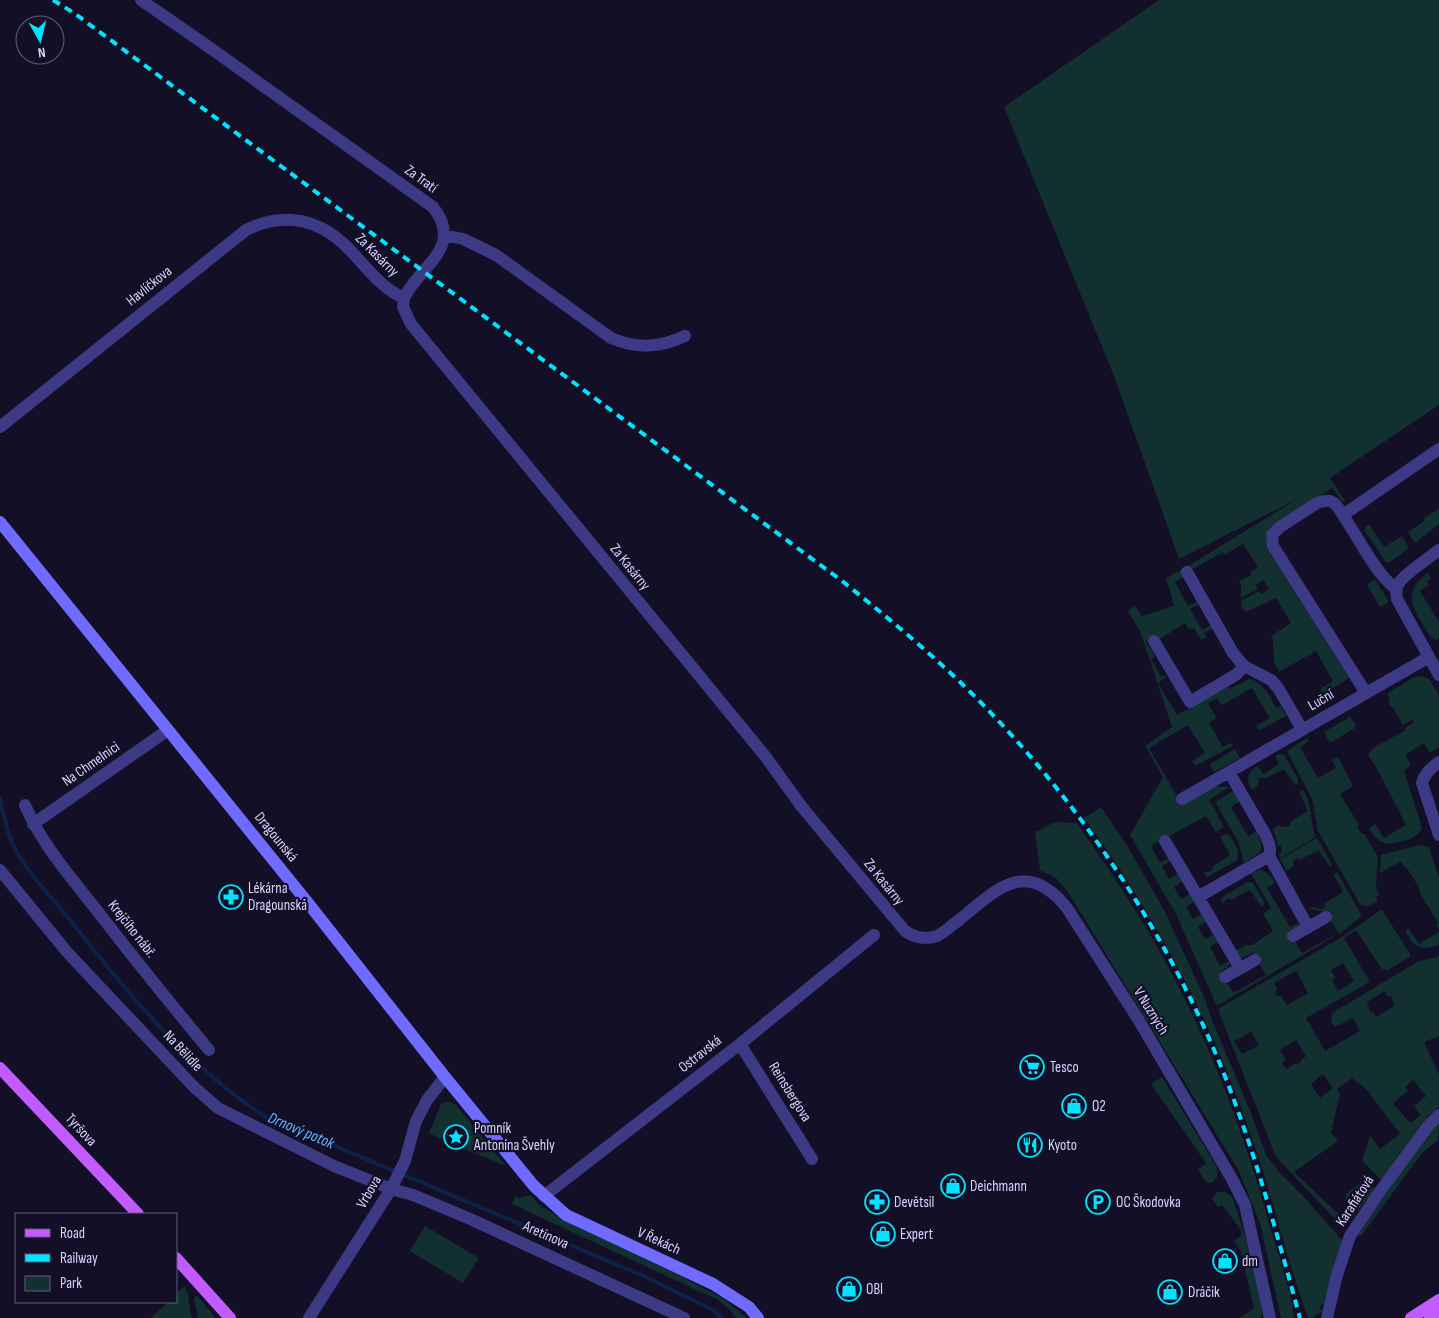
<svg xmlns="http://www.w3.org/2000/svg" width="1439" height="1318" font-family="'Sofia Sans Condensed',sans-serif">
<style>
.green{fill:#12302f;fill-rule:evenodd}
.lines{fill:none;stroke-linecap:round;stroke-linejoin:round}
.stream{stroke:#0c2248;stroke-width:4}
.street{stroke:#3d3a85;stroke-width:12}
.secondary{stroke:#6f6bff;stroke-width:12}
.primary{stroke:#c25bff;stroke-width:12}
.rail{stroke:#00e5ff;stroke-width:4;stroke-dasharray:8 6;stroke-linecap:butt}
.labels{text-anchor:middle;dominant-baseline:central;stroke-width:4.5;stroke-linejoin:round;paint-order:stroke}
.street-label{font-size:15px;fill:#d9d4ff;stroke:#130f26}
.poi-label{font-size:15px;fill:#d9d4ff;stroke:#130f26;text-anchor:start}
.water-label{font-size:16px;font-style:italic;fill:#62b6ff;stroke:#130f26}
</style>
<rect width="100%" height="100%" fill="#130f26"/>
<path class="green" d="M1159,0H1439V405L1330,478L1346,502L1342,501L1332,488L1273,526L1267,546L1270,553L1349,678L1325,693H1322L1320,689L1333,681L1316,651L1279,672L1274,662L1273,640L1271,636L1291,623L1276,598L1246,612L1242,608L1241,601L1259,591L1261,594L1269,589L1264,580L1256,585L1258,589L1241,598V586L1239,581L1251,575L1250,572L1258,567L1243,544L1224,555L1223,552L1193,569L1191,567L1181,573L1183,577L1175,582L1188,606L1197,601L1199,604L1190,609L1202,630L1211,625L1213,628L1204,633L1206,637L1201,640L1194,628L1189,629L1185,623L1160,639L1156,636L1146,642L1155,656L1151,659L1161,677L1165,675L1166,677L1158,683L1177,715L1228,686L1230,689L1249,679C1264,682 1270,697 1276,708L1281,707L1286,716L1262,729H1259L1256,726L1270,718L1252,688L1222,705L1220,704L1217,698L1208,703L1217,718L1209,723L1223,747L1231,743L1233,746L1195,766L1192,761L1205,753L1188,725L1149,748L1182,805L1216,786L1229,787L1209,800L1224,827L1216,832L1206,816L1151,846L1160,863L1169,858L1171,861L1162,866L1169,879L1178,874L1182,882L1174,887L1181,899L1190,894L1194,902L1186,907L1193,919L1202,914L1206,922L1198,927L1205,939L1213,935L1218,942L1210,947L1220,966L1229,961L1230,963L1228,967L1221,971L1233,993L1266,975L1253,953L1242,958L1236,951L1246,945H1252L1273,931L1263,914L1271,908L1251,873L1261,870L1270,875L1275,883L1267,888L1290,927L1298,923L1300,926L1291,934L1302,953L1335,935V936L1217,1006L1176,914L1130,835L1163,777L1145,746L1172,727L1140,631L1128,611L1135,606L1142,616L1174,606L1166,578L1190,565L1297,499L1179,559L1114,376L1004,107Z
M1439,509V524L1416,542H1414L1408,532L1425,521L1424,518Z
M1369,524L1384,547L1402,536L1409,548L1390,562H1386L1365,531V528Z
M1427,573L1431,578L1427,581L1429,585L1420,591L1439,622V638L1436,640L1431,638C1417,613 1398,595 1427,573Z
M1375,579L1389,602L1380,607L1367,585Z
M1421,676L1429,679L1439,695V747L1430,753L1424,743L1405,755L1411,765L1404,771L1422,828C1418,836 1412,839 1403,841C1386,846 1378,844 1369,828L1375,824L1384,838L1406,825C1394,801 1382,777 1368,754L1375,747L1406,730L1405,728L1414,722L1413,719L1403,725L1392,706H1390L1388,693L1414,677Z
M1349,715L1356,725L1354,726L1355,728L1330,743L1324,732L1348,718Z
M1307,738L1309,741L1300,747L1318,778L1336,768L1332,760L1338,757L1353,786L1340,794L1359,825L1357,827L1362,834L1364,833L1377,856L1378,855L1376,888L1380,895L1376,897L1378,901L1367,907L1360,904L1318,831L1312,799L1287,751Z
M1235,749L1240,758L1214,772L1210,764Z
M1280,753L1284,755L1298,779L1297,785H1295L1284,769L1264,779L1263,777L1258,779V786L1252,790C1245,778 1247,773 1258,766L1263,774L1279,764L1275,756Z
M1303,790C1312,802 1310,823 1316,837L1280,858L1279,853L1282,852L1281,846H1278L1273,829L1279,825L1281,827H1286L1291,825L1290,822L1308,811L1299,792Z
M1233,791L1240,801L1231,807L1248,836L1257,831L1262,847L1259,853L1244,863L1238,841L1215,802Z
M1101,807L1128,847L1164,910L1205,999L1212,1020L1251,1113L1266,1155L1281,1174L1303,1196L1342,1240V1251L1325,1303L1319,1307L1322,1311L1313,1318H1308C1287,1261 1274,1201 1254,1144C1215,1028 1157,916 1084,818Z
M1055,822L1077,823C1104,862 1131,902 1155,943C1205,1031 1242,1125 1269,1223C1278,1254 1290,1286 1294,1318H1281L1260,1223L1239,1171L1068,892L1056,878L1040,870L1035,832Z
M1227,834C1234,840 1242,852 1236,861L1207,877L1203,872H1208L1213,870L1212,867L1230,855L1221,838V836Z
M1317,838L1332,864L1331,867H1330L1319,850L1299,860L1297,858L1293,861V867L1286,871L1280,859Z
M1420,845L1429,847L1439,878V929L1436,925L1438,923L1419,891L1420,889L1407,868H1405L1401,861L1380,873L1381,855Z
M1336,872L1338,874L1362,916L1339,934L1325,912L1309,909L1315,906L1316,908L1321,909L1325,906L1324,904L1343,892L1334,875Z
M1247,882L1253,883L1264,902L1263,906H1261L1250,890L1231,900L1229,898L1224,901L1223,905L1221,899L1222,897Z
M1381,910L1383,911L1411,956L1388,970L1382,969L1356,930L1344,938L1370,982L1306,1018L1325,1051L1360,1031L1353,1018L1335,1027L1331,1022L1332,1013L1417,962L1439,956V1036L1424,1042L1439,1074V1107L1428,1116L1381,1180L1362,1160L1370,1136L1380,1149L1400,1134L1367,1090L1352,1078L1337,1089L1340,1093L1331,1133L1338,1141L1294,1172L1344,1219L1346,1223L1343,1224L1337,1221L1276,1157L1218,1010L1221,1007L1342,937ZM1343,963L1354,981L1338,991L1332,980L1335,978L1331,970ZM1296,971L1308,993L1287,1005L1281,996H1277L1275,993L1277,989L1274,983ZM1385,991L1387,996H1391L1394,1006L1376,1017L1373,1013L1370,1012L1367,1002ZM1251,1032L1259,1045L1242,1054L1234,1041ZM1296,1040L1306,1056L1298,1064L1296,1063L1286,1069L1282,1063L1286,1060L1280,1050ZM1323,1074L1333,1088L1320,1098L1311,1084ZM1413,1080L1426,1096L1414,1106L1421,1115L1410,1123L1393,1103L1408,1091L1405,1087Z
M1409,929L1419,944L1439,932V945C1420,951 1415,949 1405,931Z
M1162,1077L1217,1167V1177L1212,1183L1206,1182L1198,1170L1206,1163L1151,1084Z
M444,1102H450L456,1105L506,1166L460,1147L466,1132L452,1127L446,1141L429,1133L441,1104Z
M1439,1123L1438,1140L1422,1153L1361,1236L1357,1234L1430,1131Z
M1366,1179L1375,1189L1353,1217L1346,1199V1194Z
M1217,1192H1225L1230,1195L1233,1199L1248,1245L1262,1309L1261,1318H1240L1254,1308L1241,1252L1234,1241L1242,1235L1241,1230L1222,1205L1218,1207L1212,1199Z
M531,1195L538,1204L565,1221L677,1274L724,1299L747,1318H736L730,1310L718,1300L512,1204L515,1196L519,1198Z
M425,1226L479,1258L463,1283L410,1251Z
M184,1286C191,1295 188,1307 192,1318H151L168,1302H176V1294Z
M197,1295L214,1316L215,1318H198L194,1298Z"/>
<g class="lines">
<path class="stream" d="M0,797C3,813 6,830 13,845C25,870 49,894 66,915C125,990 185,1065 266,1117L646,1277L713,1310L722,1318"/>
<path class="street" d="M141,0L206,45L433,207C465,248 419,266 404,298L403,307L411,324L765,756L802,807L905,931C915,938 925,940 937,936C945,932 952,925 959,920C997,889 1026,857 1067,908L1138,1019L1232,1179L1245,1205L1270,1318
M444,235L463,239L496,255L611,338C637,349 659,348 685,336
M0,427L246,230C285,211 320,219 350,250C367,268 381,288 404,298
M1343,515L1439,449
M1439,550C1429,558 1405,573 1399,583C1395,588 1396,593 1397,599L1439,675
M1187,572L1233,653L1244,666L1271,680L1278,688L1302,729
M1154,641L1190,702L1237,674L1244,666
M1366,693L1273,546L1272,535L1280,527L1317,503C1322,501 1330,499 1335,504C1340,509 1344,517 1348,523C1363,546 1376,573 1396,589
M1439,762C1431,768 1425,773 1422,783L1439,835
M1182,799L1229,772
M25,805C41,843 69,875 95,908C132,956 170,1003 209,1050
M33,824L168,730
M1165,841L1240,968
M0,870L67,952L194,1087L218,1108L334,1166L391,1189L413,1195L468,1218L684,1318
M1198,897L1269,856
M1308,927L1269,856C1272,848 1268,841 1265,834L1229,772L1429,657
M1293,936L1326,917
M1225,977L1255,960
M740,1044L812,1159
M544,1196L740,1044L874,935
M309,1318L391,1189L405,1161L416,1121L427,1100L445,1077
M1327,1318L1337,1275L1350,1236L1378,1194L1428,1126L1439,1115"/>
<path class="secondary" d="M0,522L308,903L445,1077L534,1186L566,1215L579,1221L713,1284L749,1307L758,1318"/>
<path class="primary" d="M0,1068L138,1214
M176,1258L230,1318
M1411,1318L1439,1300
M1430,1318L1439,1313"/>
<path class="rail" d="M53,0L74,13L842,581C882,613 921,645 958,680C1075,792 1174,940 1231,1092C1259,1166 1279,1242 1300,1318"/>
</g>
<defs>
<g id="pharmacy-ring" transform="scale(1.25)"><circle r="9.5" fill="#130f26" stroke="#00e5ff" stroke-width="1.5"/><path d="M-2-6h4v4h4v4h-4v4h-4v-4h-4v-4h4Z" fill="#00e5ff"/></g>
<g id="supermarket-ring" transform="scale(1.25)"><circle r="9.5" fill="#130f26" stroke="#00e5ff" stroke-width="1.5"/><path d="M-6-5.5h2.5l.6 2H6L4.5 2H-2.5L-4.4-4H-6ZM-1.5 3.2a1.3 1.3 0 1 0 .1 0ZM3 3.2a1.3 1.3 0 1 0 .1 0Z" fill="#00e5ff"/></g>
<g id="shop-ring" transform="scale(1.25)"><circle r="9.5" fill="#130f26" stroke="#00e5ff" stroke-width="1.5"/><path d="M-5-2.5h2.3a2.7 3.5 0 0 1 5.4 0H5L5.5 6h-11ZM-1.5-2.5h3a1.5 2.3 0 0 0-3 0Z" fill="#00e5ff"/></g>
<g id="sight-ring" transform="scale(1.25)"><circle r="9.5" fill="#130f26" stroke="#00e5ff" stroke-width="1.5"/><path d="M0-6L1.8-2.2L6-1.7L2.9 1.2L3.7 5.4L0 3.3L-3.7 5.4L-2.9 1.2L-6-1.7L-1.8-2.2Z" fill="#00e5ff"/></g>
<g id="restaurant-ring" transform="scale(1.25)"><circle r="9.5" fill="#130f26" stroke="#00e5ff" stroke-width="1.5"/><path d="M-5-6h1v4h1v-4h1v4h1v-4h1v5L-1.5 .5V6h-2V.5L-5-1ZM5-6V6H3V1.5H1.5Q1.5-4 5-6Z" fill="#00e5ff"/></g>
<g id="parking-ring" transform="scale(1.25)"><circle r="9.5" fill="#130f26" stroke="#00e5ff" stroke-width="1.5"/><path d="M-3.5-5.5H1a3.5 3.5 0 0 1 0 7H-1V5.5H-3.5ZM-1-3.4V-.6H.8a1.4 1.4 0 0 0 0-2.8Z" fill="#00e5ff"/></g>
</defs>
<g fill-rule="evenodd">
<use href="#pharmacy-ring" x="231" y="897"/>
<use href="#supermarket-ring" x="1032" y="1067"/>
<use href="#shop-ring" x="1074" y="1106"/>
<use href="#sight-ring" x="456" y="1137"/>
<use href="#restaurant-ring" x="1030" y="1145"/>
<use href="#shop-ring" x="953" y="1186"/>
<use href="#pharmacy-ring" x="877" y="1202"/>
<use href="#parking-ring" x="1098" y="1202"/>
<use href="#shop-ring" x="883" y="1234"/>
<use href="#shop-ring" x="1225" y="1261"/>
<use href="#shop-ring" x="849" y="1289"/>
<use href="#shop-ring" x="1170" y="1292"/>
</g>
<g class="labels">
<g class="street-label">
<text transform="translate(421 179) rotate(36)">Za Tratí</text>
<text transform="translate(377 255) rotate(45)">Za Kasárny</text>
<text transform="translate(149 286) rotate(-39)">Havlíčkova</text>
<text transform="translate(630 567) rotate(51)">Za Kasárny</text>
<text transform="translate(1321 700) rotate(-30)">Luční</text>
<text transform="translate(91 764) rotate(-35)">Na Chmelnici</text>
<text transform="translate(276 837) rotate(51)">Dragounská</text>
<text transform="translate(884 882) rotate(51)">Za Kasárny</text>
<text transform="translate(132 929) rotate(52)">Krejčího nábř.</text>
<text transform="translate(1151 1011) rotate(58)">V Nuzných</text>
<text transform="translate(183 1051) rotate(47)">Na Bělidle</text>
<text transform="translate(700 1054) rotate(-38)">Ostravská</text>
<text transform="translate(790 1092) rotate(58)">Reinsbergova</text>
<text transform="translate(81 1130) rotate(47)">Tyršova</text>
<text transform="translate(369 1192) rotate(-60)">Vrbova</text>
<text transform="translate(1355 1201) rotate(-57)">Karafiátová</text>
<text transform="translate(546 1235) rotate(24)">Aretinova</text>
<text transform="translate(659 1241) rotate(25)">V Řekách</text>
</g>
<g class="poi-label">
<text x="248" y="888">Lékárna<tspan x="248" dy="17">Dragounská</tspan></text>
<text x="1050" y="1067">Tesco</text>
<text x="1092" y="1106">O2</text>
<text x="474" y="1128">Pomník<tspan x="474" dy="17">Antonína Švehly</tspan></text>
<text x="1048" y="1145">Kyoto</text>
<text x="970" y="1186">Deichmann</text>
<text x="894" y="1202">Devětsil</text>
<text x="1116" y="1202">OC Škodovka</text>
<text x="900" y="1234">Expert</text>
<text x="1242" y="1261">dm</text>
<text x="866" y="1289">OBI</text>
<text x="1188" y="1292">Dráčik</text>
</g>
<g class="water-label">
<text transform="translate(301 1131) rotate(23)">Drnový potok</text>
</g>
</g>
<rect x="15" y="1213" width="162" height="90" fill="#130f26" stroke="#625e7d"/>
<rect x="25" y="1229" width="25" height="8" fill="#c25bff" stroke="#625e7d"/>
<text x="60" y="1238" font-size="15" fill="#d9d4ff">Road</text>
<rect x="25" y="1254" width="25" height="8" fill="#00e5ff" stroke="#625e7d"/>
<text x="60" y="1263" font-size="15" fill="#d9d4ff">Railway</text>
<rect x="25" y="1276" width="25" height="15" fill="#12302f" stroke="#625e7d"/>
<text x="60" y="1288" font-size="15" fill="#d9d4ff">Park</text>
<g transform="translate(40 40) rotate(172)"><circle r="24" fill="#130f26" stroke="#625e7d"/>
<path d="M0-4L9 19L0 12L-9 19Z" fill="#00e5ff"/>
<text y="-8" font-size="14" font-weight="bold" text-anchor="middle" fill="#d9d4ff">N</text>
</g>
</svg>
